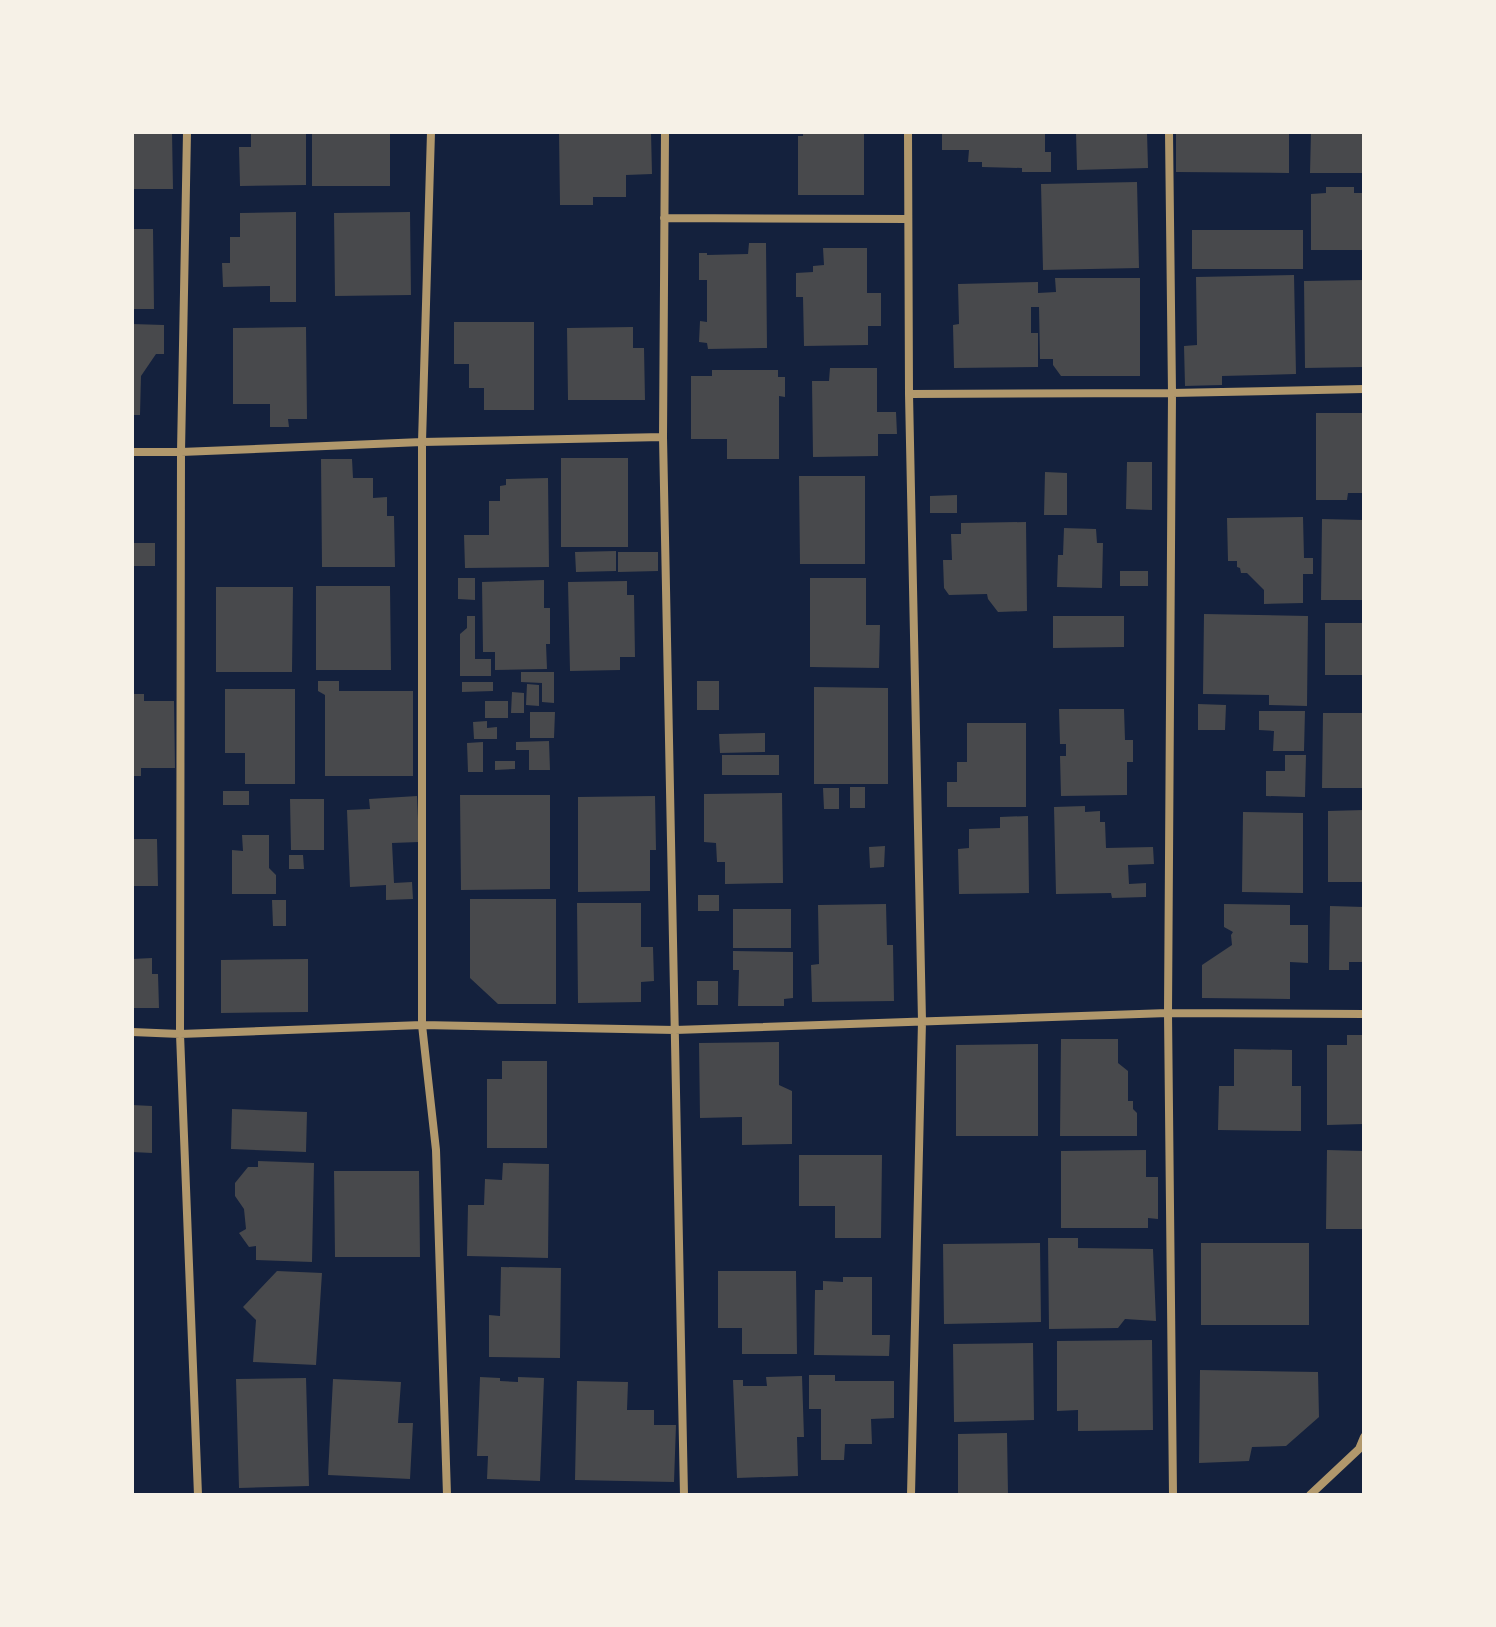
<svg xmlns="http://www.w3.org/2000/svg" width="1496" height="1627" font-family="Roboto,sans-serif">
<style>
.building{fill:#48494c}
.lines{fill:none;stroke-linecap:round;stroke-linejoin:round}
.minor{stroke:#b1986c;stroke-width:8}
</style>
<rect width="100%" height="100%" fill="#14213d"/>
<path class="building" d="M132,132H172L173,189H132Z
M251,132H306V185L240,186L239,147H251Z
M312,132H390V186H312Z
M559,132H651L652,174L626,175V197H593V205H560Z
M803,132H864V195H798V136H803Z
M942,132H1045V152H1051V172H1022V168L982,167V162H968L969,150H942Z
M1076,132H1147L1148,168L1077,170Z
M1176,132H1289V173L1176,172Z
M1311,132H1364V173H1310Z
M1137,182L1139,268L1043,270L1041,184Z
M1326,187H1354V193H1364V250H1311V194L1326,193Z
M296,212V302H270V286L223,287L222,263H230V237H240V213Z
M410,212L411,295L335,296L334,213Z
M132,229H153L154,309H132Z
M1192,230H1303V269H1192Z
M749,243H766L767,348L708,349L707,343L699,342L700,321L707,322V280H699V253H707V255L748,254Z
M823,248H867V293H881V326H868V345L804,346L803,297H796V273L813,272V266L824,265Z
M1294,275L1296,374L1222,376V385L1185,386L1184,346L1197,345L1196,277Z
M1055,278H1140V376H1061L1053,365V359H1040L1039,307H1031V333H1038V367L954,368L953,325L959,324L958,284L1038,282V293L1056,292Z
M1364,280V367L1305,368L1304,281Z
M454,322H534V410H484V388H469V364H454Z
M132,324L164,325V354H156L141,376L140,415H132Z
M306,327L307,419H288L289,427H270V404H233V328Z
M633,327V348H644L645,400H568L567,328Z
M830,368H877V412H896L897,434H878V456L813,457L812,381H829Z
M712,370H778V377H785V397L779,396V459H727V439H691V376H712Z
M1316,413H1364V493H1348L1347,500H1316Z
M561,458H628V547H561Z
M321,459H352L353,478H373V498L387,497V516H394L395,567H322Z
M1127,462H1152V510L1126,509Z
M1045,472L1067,473V515H1044Z
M799,476H865V564H800Z
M548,478L549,567L465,568L464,535H489V501H500V486L506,485V479Z
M957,495V513H930V496Z
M1303,517L1304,558H1313V574H1303V603L1264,604V590L1247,573H1241L1240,568L1237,567V561H1228L1227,518Z
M1322,519L1364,520V600H1321Z
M1026,522L1027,611L998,612L988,599L987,594L949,595L944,588L943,560H952L951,534H961V523Z
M1064,528L1096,529L1097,543H1103L1102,588L1057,587L1058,555H1063Z
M132,543H155V566H132Z
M616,551V571L576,572L575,552Z
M618,552H658V571L618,572Z
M1120,571H1148V586H1120Z
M458,578H475V600L458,599Z
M810,578H866V625H880L879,668L810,667Z
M544,580V608H550V644H546L547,669L495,670V652H483L482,582Z
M627,581V595H634L635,657H620V670L570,671L568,582Z
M316,586H390L391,670H316Z
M216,587H293L292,672H216Z
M1204,614L1308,616L1307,706L1269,705V695L1203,694Z
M467,616H475V659H491V676H460V634L467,628Z
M1053,616H1124V647L1053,648Z
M1325,623H1364V675H1325Z
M521,672H554V703L542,702V683L521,682Z
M318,681H339V691H413V776H325V695L318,691Z
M697,681H719V710H697Z
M462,682H493V691L462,692Z
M527,684L539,685V706L526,705Z
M814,687L888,688V784H814Z
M225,689H295V784H245V753H225Z
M512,692L524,693V713H511Z
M132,694H144V701H174L175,768H141V776H132Z
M485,701H508V718H485Z
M1198,704L1226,705L1225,730H1198Z
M1059,709H1124L1125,740H1133V762H1127V795L1061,796L1060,756H1066V744H1060Z
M1259,711H1305L1304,751H1273L1274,731L1259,730Z
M530,712H555L554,738H530Z
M1323,713H1364V788H1322Z
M487,721V728L497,727V739H474L473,722Z
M967,723H1026V807H947V782H957V762H967Z
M765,733V752L720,753L719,734Z
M549,741L550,770H529V750H516V742Z
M483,742V772H468L467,743Z
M722,755H779V775H722Z
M1285,755H1306L1305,797L1266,796V771H1285Z
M495,761H515V769L495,770Z
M850,787H865V808H850Z
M823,788H839V809H824Z
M223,791H249V805H223Z
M782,793L783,883L725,884V862H717L716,843L704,842V794Z
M460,795H550V889L461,890Z
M417,796L419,842L392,843L394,883L412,882L413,899L386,900V885L350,887L347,810L370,809L369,799Z
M655,796L656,850H650V891L578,892V797Z
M290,799H324V850H291Z
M1085,806V812L1100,811V822H1105L1106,848L1153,847L1154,864L1128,865L1129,884L1146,883V897L1112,898L1111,893L1056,894L1054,807Z
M1364,810V882H1328V811Z
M1243,812L1303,813V893L1242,892Z
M1028,816L1029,893L959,894L958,849L969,848V829L1000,828V817Z
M242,835H269V868L276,875V894H232V850L243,851Z
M132,839H157L158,886H132Z
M885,846L884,867L870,868L869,847Z
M289,855H303L304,869H289Z
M698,895H719V911H698Z
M470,899H556V1004H498L470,978Z
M272,900H286V926H273Z
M577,903H641V947H653L654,981L641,982V1002L578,1003Z
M886,904L887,945H893L894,1001L812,1002L811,965L819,964L818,905Z
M1224,904L1290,905V925H1308V963L1290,962V999L1202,998V965L1232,945L1231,935L1233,932L1224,927Z
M1330,906L1364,907V962H1349V970H1329Z
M733,909H791V948H733Z
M733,951L793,952V998L784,999V1006H738L739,970H733Z
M152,958V974H158L159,1008H132V959Z
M308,959V1012L221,1013V960Z
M697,981H718V1005H697Z
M1347,1035H1364V1124L1327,1125V1045H1347Z
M1061,1039H1118V1063L1128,1071V1101H1133V1109L1137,1113V1136H1060Z
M779,1042V1085L792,1091V1144L742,1145V1117L700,1118L699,1043Z
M1038,1044V1136H956V1045Z
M1234,1049L1292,1050V1086H1301V1131L1218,1130L1219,1086H1234Z
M502,1061H547V1148H487V1079H502Z
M132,1105L152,1106V1153L132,1152Z
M232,1109L307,1112L306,1152L231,1149Z
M1146,1150V1177H1158V1219L1148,1218V1228H1061V1151Z
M1327,1150L1364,1151V1229H1326Z
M799,1155H882L881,1238H835V1206H799Z
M258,1161L314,1163L312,1262L256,1260V1246L249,1247L239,1233L246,1229L244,1209L235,1196V1183L248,1167H258Z
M503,1163L549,1164L548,1258L467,1256L468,1205H484L485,1179L502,1180Z
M334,1171H419L420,1257H335Z
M1048,1238H1078V1248L1153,1249L1156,1321L1125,1319L1118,1328L1049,1329Z
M1040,1243L1041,1322L944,1324L943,1244Z
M1201,1243H1309V1325H1201Z
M501,1267L561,1268L560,1358L489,1357V1315L500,1316Z
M277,1271L322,1273L316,1365L253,1362L256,1320L243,1307Z
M718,1271H796L797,1354H742V1328H718Z
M843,1277H872V1335H890L889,1356L814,1355L815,1290H823V1281L843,1282Z
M1152,1340L1153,1430L1078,1431V1410L1057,1411V1341Z
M1033,1343L1034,1420L954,1422L953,1344Z
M1200,1370L1318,1372L1319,1417L1286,1446L1252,1447L1249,1461L1199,1463Z
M809,1375H835V1381H894V1418L871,1419L872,1444H845L844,1460H821V1409H809Z
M802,1376L804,1437H797L798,1476L737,1478L733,1380H743V1386H767L766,1377Z
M480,1377L500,1378V1381L518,1382V1377L544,1378L540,1481L487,1479L488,1456H477Z
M306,1378L309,1486L239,1488L236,1379Z
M333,1379L401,1382L398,1423H413L410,1479L328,1475Z
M577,1381L628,1382L627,1410H654V1425H676L674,1482L575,1480Z
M1007,1433L1008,1495H958V1434Z"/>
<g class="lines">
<path class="minor" d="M187,132L181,452L180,1034L198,1495
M431,132L422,442V1025L436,1150L447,1495
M665,132L663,437L684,1495
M908,132L909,394L922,1021L911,1495
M1169,132L1172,393L1168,1013L1173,1495
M664,218L908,219
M909,394L1172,393L1364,389
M132,452H181L422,442L663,437
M132,1032L180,1034L422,1025L675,1030L1168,1013L1364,1014
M1310,1495L1359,1449L1364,1437"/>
</g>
<rect width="1496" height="1627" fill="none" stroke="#f6f1e7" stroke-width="268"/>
</svg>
